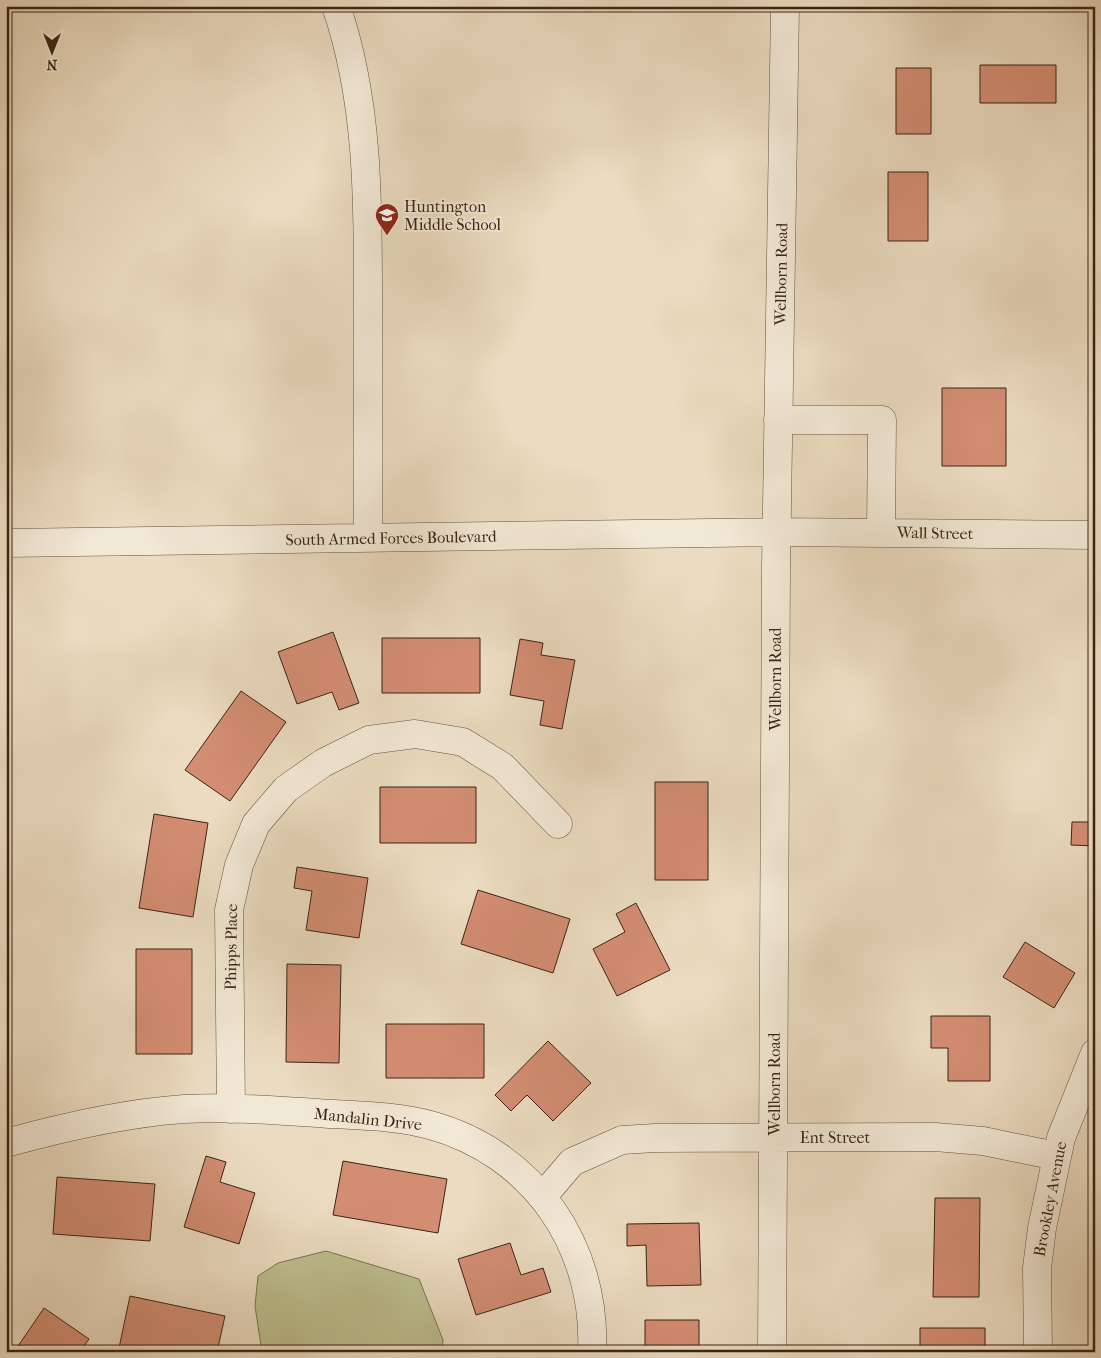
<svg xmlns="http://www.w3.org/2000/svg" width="1101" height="1358" font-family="'IM FELL French Canon',serif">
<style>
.green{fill:#bdbe8e;stroke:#7c7250}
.building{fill:#d38d73;stroke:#3a2513}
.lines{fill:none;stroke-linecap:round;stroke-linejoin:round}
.minor-casing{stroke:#66523e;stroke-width:29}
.minor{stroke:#f2e8d6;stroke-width:28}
.labels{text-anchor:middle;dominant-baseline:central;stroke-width:4;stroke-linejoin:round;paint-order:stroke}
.poi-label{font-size:16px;fill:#3a2513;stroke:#f2e8d6;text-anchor:start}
.street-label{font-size:16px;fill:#3a2513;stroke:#f2e8d6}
</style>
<rect width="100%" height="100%" fill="#ebdbc0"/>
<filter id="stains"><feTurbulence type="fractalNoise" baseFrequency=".004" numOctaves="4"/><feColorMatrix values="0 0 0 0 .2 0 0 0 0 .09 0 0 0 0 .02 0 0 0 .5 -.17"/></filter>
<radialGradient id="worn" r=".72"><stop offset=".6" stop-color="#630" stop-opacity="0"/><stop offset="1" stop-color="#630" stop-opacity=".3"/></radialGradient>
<path class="green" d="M326,1251L419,1279L443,1340L442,1352H262L255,1306L258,1276L278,1263Z"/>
<path class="building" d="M980,65H1056V103H980Z
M896,68H931V134H896Z
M888,172H928V241H888Z
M942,388H1006V466H942Z
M333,632L359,703L339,710L332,692L297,704L278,652Z
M382,638H480V693H382Z
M520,639L543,643L541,655L575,660L562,729L540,725L544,701L510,695Z
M241,691L286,722L230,801L185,770Z
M655,782H708V880H655Z
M380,787H476V843H380Z
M154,814L208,823L193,917L139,908Z
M1072,822H1095V846L1071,845Z
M297,867L368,878L359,938L306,930L312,891L294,888Z
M478,890L570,919L553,973L461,944Z
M636,903L670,970L617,996L593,949L625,932L616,914Z
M1025,942L1075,973L1054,1008L1003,977Z
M136,949H192V1054H136Z
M287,964L341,965L339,1063L286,1062Z
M931,1016H990V1081H948V1048H931Z
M386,1024H484V1078H386Z
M548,1041L591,1083L553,1121L527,1095L511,1111L495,1095Z
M206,1156L226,1162L220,1182L255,1193L239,1244L184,1227Z
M343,1161L447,1179L438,1233L333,1215Z
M57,1177L155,1184L150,1241L53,1234Z
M935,1198H980L979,1297H933Z
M699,1223L701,1285L647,1286L646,1245L627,1246V1224Z
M510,1243L521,1275L543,1268L551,1292L476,1315L458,1259Z
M1092,1244H1095V1289H1093Z
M130,1296L225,1316L217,1352H139L119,1348Z
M44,1308L89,1339L80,1352H14Z
M645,1320H699V1352H645Z
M920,1328H985V1352H920Z
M483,1348H537V1352H483Z"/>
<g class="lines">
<g class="minor-casing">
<path id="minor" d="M336,6C369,102 368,203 368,303C368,381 368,460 368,538
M778,420H882L881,533
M6,543L776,532L1095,535
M231,1109L229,910L239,865L256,824L286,789L323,763L369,740L415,734L463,742L503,767L558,824
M6,1143C64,1127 125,1113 184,1109C229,1107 273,1110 317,1113C354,1116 394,1115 430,1125C533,1153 597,1246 592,1352
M543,1196L572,1162L622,1140L655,1138L935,1137L983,1141L1056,1156
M772,1352L776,569L785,6
M1038,1352L1037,1268L1042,1228L1061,1138L1095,1053"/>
</g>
<use href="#minor" class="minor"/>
</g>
<defs>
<g id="school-pin" transform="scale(1.25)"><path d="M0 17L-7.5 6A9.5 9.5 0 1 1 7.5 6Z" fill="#8f2418" stroke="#f2e8d6"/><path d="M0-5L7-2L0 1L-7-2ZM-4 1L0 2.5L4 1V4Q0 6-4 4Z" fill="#fff"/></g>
</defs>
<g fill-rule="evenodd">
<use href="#school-pin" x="387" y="215"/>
</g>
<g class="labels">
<g class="poi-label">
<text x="404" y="206">Huntington<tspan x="404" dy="18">Middle School</tspan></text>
</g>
<g class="street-label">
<text transform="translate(781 274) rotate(-89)">Wellborn Road</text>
<text transform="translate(935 533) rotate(1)">Wall Street</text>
<text transform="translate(391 538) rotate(-1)">South Armed Forces Boulevard</text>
<text transform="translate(775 679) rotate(-90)">Wellborn Road</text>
<text transform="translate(231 947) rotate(-89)">Phipps Place</text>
<text transform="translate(774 1084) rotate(-90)">Wellborn Road</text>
<text transform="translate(368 1119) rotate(6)">Mandalin Drive</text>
<text x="835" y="1137">Ent Street</text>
<text transform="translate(1050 1199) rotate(-79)">Brookley Avenue</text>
</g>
</g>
<rect width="1101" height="1358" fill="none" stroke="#ebdbc0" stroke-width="25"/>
<rect x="8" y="8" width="1086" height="1343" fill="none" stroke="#3a2513" stroke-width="2.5"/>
<rect x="12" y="12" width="1076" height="1333" fill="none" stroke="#3a2513"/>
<g transform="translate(52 52) rotate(180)" stroke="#f2e8d6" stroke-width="4" paint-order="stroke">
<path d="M0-4L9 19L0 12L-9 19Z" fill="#3a2513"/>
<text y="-8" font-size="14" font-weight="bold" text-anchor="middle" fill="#3a2513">N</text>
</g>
<rect width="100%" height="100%" filter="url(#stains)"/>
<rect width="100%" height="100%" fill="url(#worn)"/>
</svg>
